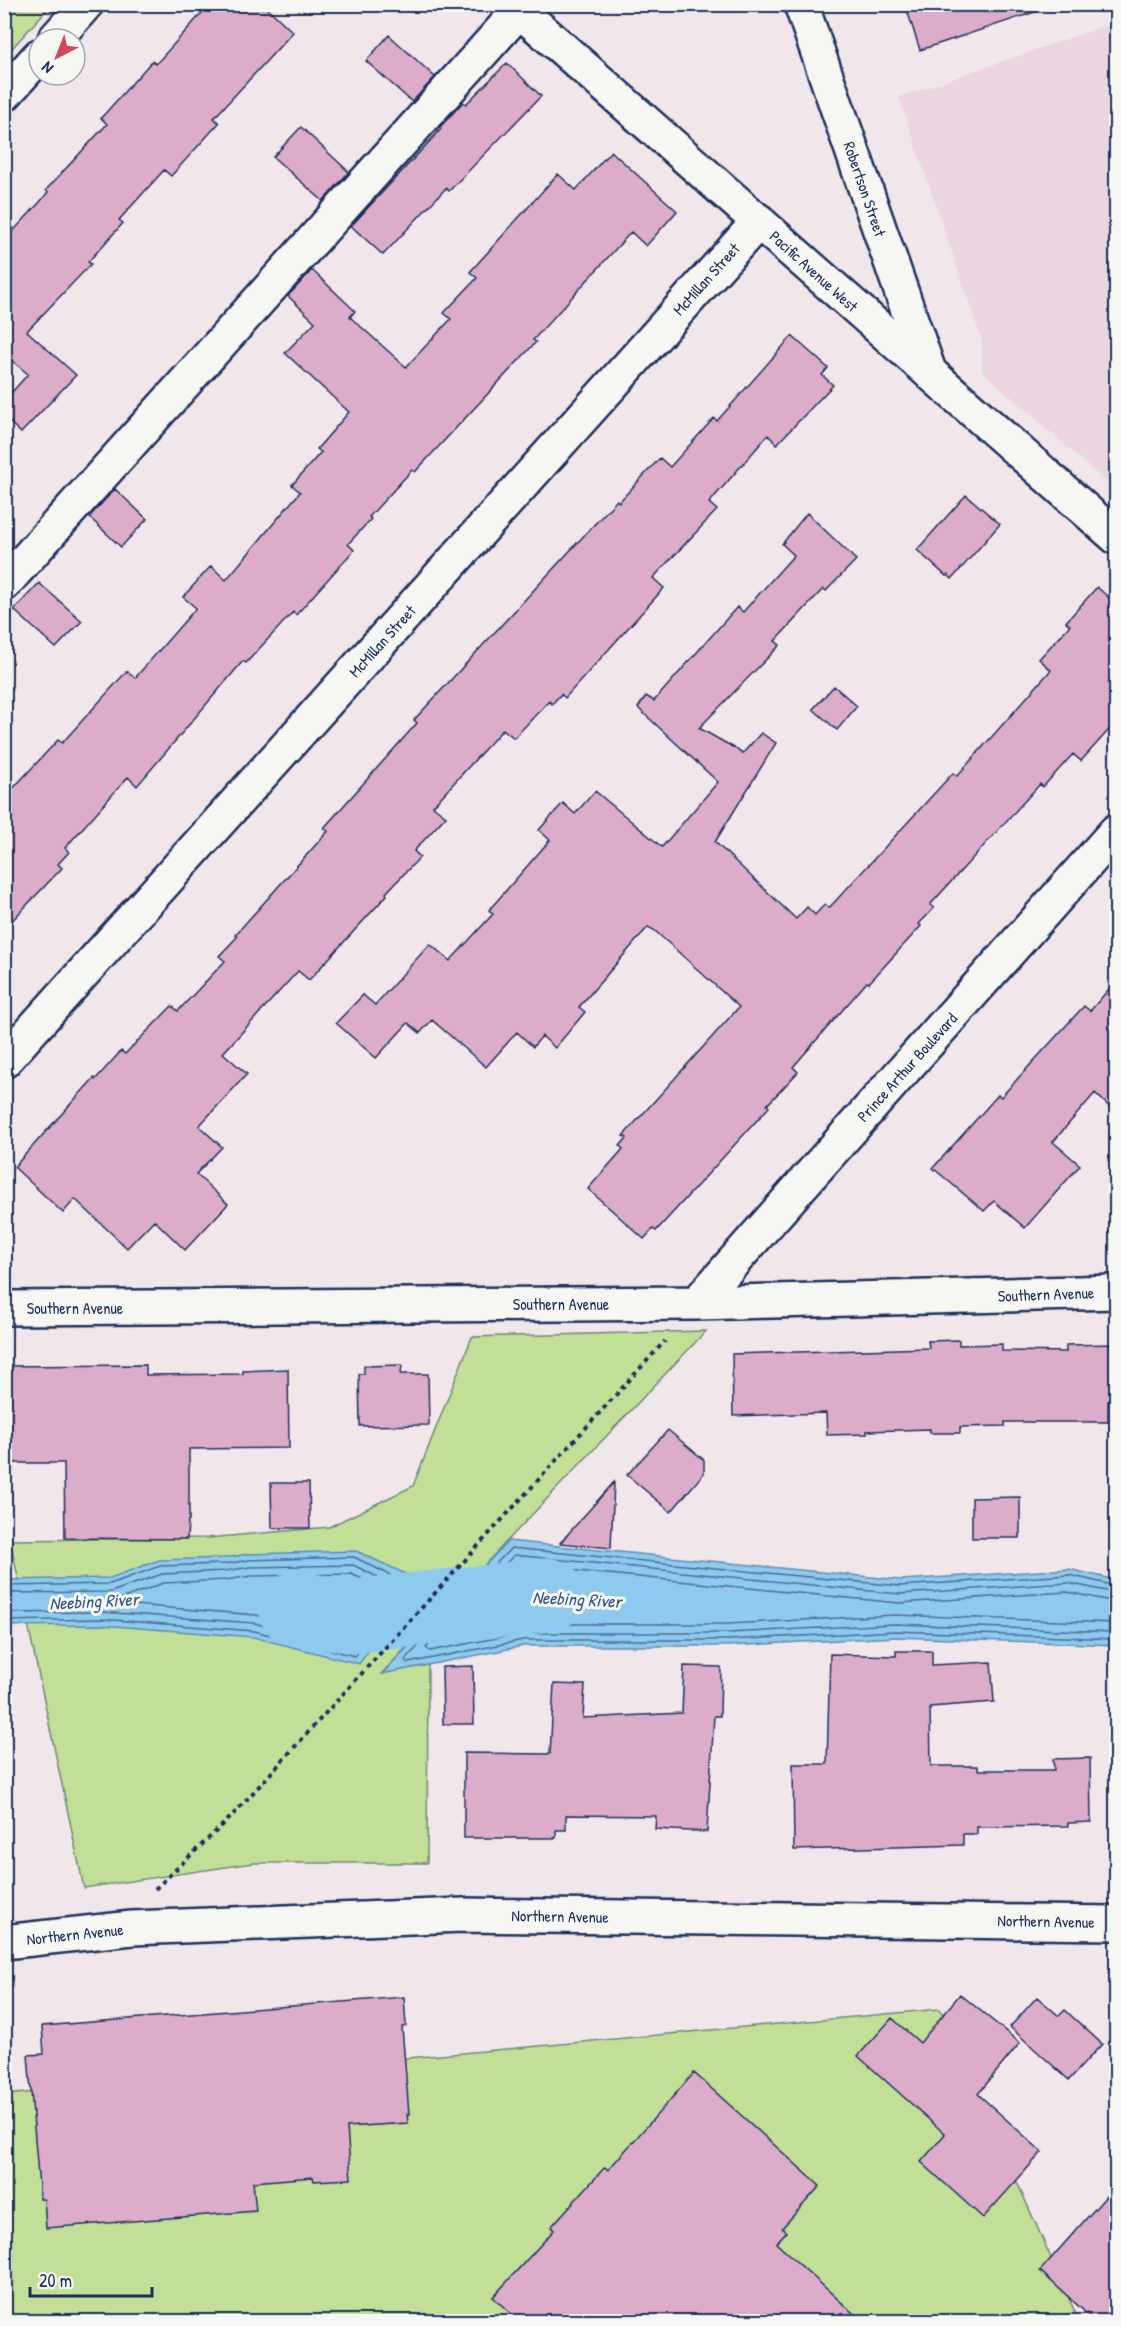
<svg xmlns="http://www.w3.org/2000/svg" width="1121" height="2326" font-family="'Patrick Hand',sans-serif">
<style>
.built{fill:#ebd5e0}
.green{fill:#c2df97;stroke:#6e877a;stroke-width:1.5}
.water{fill:#8dcaed;stroke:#5f8cb4;stroke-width:1.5}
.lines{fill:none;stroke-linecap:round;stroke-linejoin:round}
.shore{stroke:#496d97;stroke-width:1.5}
.river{stroke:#8dcaed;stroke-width:74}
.building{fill:#ddacca;stroke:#1b2f5e;stroke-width:1.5}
.minor-casing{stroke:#1b2f5e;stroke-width:38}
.path{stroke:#1b2f5e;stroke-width:4;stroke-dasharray:4.5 4.5;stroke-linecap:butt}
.minor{stroke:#f6f6f2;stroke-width:33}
.labels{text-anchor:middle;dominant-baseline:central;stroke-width:6;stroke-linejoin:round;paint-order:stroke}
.street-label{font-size:16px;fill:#1b2f5e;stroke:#f6f6f2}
.water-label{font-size:18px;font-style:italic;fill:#385682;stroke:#f6f6f2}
</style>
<rect width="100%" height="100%" fill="#f1e7ea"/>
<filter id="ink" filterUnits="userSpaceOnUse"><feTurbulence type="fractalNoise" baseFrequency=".0167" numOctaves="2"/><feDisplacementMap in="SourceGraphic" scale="12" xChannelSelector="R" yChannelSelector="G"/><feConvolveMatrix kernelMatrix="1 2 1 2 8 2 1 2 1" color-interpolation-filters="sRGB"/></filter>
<g filter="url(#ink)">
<path class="built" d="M1116,22V491L982,371V341L899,97Z"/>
<path class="green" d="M5,4L51,5L5,56L4,5Z
M706,1331L382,1673L428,1665L427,1863H253L84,1888L10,1540L208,1538L329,1527L413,1486L472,1337Z
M940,2009L1079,2321L5,2322V2095Z"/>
<path class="water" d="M508,1541L901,1580L1069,1569L1116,1580V1645L896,1637L728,1646H523L382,1674Z
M356,1551L421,1581L359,1664L253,1637L101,1625L5,1626V1580L110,1578L159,1560L224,1558L248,1554Z"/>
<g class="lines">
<path class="shore" d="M351,1574L383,1588L384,1591L349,1638L256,1615L122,1604L119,1602L121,1599L163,1583L226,1580L251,1576Z
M4,1586L110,1584L160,1566L225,1564L249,1560L354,1557L410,1585L355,1656L254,1631L101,1619L4,1621
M1116,1586L1069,1575L900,1586L511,1548L405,1660L408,1663L523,1640H728L896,1631L1116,1639
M4,1593L111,1592L162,1574L225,1571L250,1567L353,1565L398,1587L352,1648L254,1623L101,1612L4,1613
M1116,1593L1068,1583L900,1594L514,1555L426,1648L430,1651L522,1633H728L895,1624L1116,1632
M1116,1602L1067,1592L899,1603L518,1565L452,1634L456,1637L522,1624H728L895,1615L1116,1623"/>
<path class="river" d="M296,1609L356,1616L548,1595"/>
</g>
<path class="building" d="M210,4H263L293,32L214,118L219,123L171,176L164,170L119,220L123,223L88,262L91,264L27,331L76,375L21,433L4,417V401L28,374L4,354V241L40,202L48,192L46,190L107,124L101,118L152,61L156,64Z
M924,4H1037L1038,11L920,50L907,10Z
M389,35L435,77L412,102L366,61Z
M507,63L541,96L449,191L446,188L383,255L351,226L441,129L440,127L463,102L466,104Z
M301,127L349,172L323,201L273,157Z
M611,151L677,211L646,246L631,232L533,340L536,342L415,472L412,470L369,517L371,519L348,544L354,550L296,615L293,612L246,663L243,661L137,786L128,777L65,848L69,852L58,864L62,868L4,929V798L58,740L62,743L127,671L135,678L196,608L183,597L211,566L226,580L300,492L292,485L321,452L317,449L349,412L285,353L315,322L288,296L312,270L355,311L350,317L406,367L451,319L444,313L477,278L470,272L558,174L576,190Z
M792,336L828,368L822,375L833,385L777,444L768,435L709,503L717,510L653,578L664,588L565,698L561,694L552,704L549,701L514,738L503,729L433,806L446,816L414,851L420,857L386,893L387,895L309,980L298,971L223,1053L247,1074L199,1126L222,1147L196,1174L228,1204L185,1250L154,1220L127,1248L75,1199L63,1213L14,1167L94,1078L95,1080L121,1051L125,1054L172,1006L178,1011L225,961L219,956L237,937L235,935L328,831L324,828L417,723L414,720L590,529L617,500L619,502L660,458L670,467L714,418L717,421Z
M115,489L147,519L121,547L89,517Z
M966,495L1000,524L952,579L948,575L946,576L917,550Z
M807,513L856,560L826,591L823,589L775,641L780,645L699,728L743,753L761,733L776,743L715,842L796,919L807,907L815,915L825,904L829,908L953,773L957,776L1051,670L1039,659L1070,625L1066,622L1097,587L1116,604V722L1081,761L1073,754L1043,787L1040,784L930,905L934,908L919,924L921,926L869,983L867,982L793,1067L798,1072L767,1105L769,1107L656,1231L653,1229L644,1239L588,1189L623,1149L620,1146L627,1138L623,1136L739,1007L654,930L648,927L579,1007L585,1012L555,1048L542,1036L533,1047L517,1032L486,1067L432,1020L420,1033L408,1023L376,1058L336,1023L363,995L375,1005L430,944L450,961L493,914L489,910L550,840L539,830L563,803L575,814L595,791L662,847L718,782L638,708L646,696L654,701L737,607L743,612L794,555L782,544Z
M39,583L82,621L56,648L14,610Z
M834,686L857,706L837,730L813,709Z
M1116,981V1113L1095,1093L1053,1142L1080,1165L1025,1228L994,1201L984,1211L933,1168L998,1095L1001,1097L1084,1006L1090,1011Z
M959,1340V1345L1002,1344V1351L1066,1352V1345L1116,1344V1401H1108V1422H1005V1426L960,1427V1433H930V1429L867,1431V1434L827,1435L826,1413L733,1416L732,1354L929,1348L928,1341Z
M146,1365V1375L243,1374V1371L288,1369L289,1448L189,1449V1520H188L187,1539L65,1538L64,1463H4V1366Z
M402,1365L401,1374H428L429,1425L360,1426L359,1374H364V1366Z
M668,1430L704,1460V1473L671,1512L627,1475Z
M614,1482L611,1548L560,1543Z
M271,1483H309L310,1528H272Z
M1020,1497V1538H972V1498Z
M896,1651H932V1665L991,1662L994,1702L930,1707L931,1766H978V1770H1054L1053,1759L1090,1758L1091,1822L1068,1823V1826L977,1827V1834H963V1845L794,1850L793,1764H827L830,1654L896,1656Z
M473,1666L474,1724H443L442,1667Z
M684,1666L721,1667L720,1716H714L707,1832L655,1829L656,1816L566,1815V1830H556V1838H464V1753L550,1754L554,1684L585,1685L583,1718L682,1713Z
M960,1994L1020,2043L978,2094L1042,2152L983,2218L921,2162L945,2134L858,2056L892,2018L920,2043Z
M404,1997L406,2026L402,2027L409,2114H407L408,2123L347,2127L351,2179L314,2181L313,2177L253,2182L256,2211L46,2228L44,2199H40L28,2055L44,2054L42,2026Z
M1037,1997L1059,2016L1065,2010L1102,2044L1069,2080L1010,2027Z
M694,2073L820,2186L782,2228L786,2232L776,2243L863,2322H520L493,2297L554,2230L551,2227L605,2167L608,2170Z
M1116,2185V2322H1096L1040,2271Z"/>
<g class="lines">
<g class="minor-casing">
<path id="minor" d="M512,4L1116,537
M801,4L929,371
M55,39L86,4
M4,95L39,56
M4,584L519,11
M4,1061L759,221
M697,1303L1116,831
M4,1308L697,1303L1116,1292
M4,1942L132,1928L463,1915L1116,1923"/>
</g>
<path class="path" d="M155,1889L229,1819L665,1341"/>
<use href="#minor" class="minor"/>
</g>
</g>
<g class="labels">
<g class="street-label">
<text transform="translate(865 189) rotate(71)">Robertson Street</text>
<text transform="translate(814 271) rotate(42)">Pacific Avenue West</text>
<text transform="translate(706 279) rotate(-48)">McMillan Street</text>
<text transform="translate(382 641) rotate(-48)">McMillan Street</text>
<text transform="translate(907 1067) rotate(-48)">Prince Arthur Boulevard</text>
<text transform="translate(1046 1294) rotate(-2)">Southern Avenue</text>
<text x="561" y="1304">Southern Avenue</text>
<text x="75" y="1308">Southern Avenue</text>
<text transform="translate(560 1916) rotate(1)">Northern Avenue</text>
<text transform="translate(1046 1921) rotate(1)">Northern Avenue</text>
<text transform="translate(75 1934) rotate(-6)">Northern Avenue</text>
</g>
<g class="water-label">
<text transform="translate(577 1599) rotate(3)">Neebing River</text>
<text transform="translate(94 1601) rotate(-3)">Neebing River</text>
</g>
</g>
<rect width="1121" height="2326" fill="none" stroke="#f6f6f2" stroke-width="24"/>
<rect x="12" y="12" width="1097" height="2302" fill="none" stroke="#1b2f5e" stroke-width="2" filter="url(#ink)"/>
<g transform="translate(57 57) rotate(222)"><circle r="28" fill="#f6f6f2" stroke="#9ea6b7" stroke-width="1.5"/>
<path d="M0-4.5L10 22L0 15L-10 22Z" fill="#d1495b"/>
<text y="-9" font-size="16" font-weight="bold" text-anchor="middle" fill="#1b2f5e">N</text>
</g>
<path d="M30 2287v9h122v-9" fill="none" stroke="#1b2f5e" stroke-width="3"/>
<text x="39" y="2287" font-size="18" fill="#1b2f5e" stroke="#f6f6f2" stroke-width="4.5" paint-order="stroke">20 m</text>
</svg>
